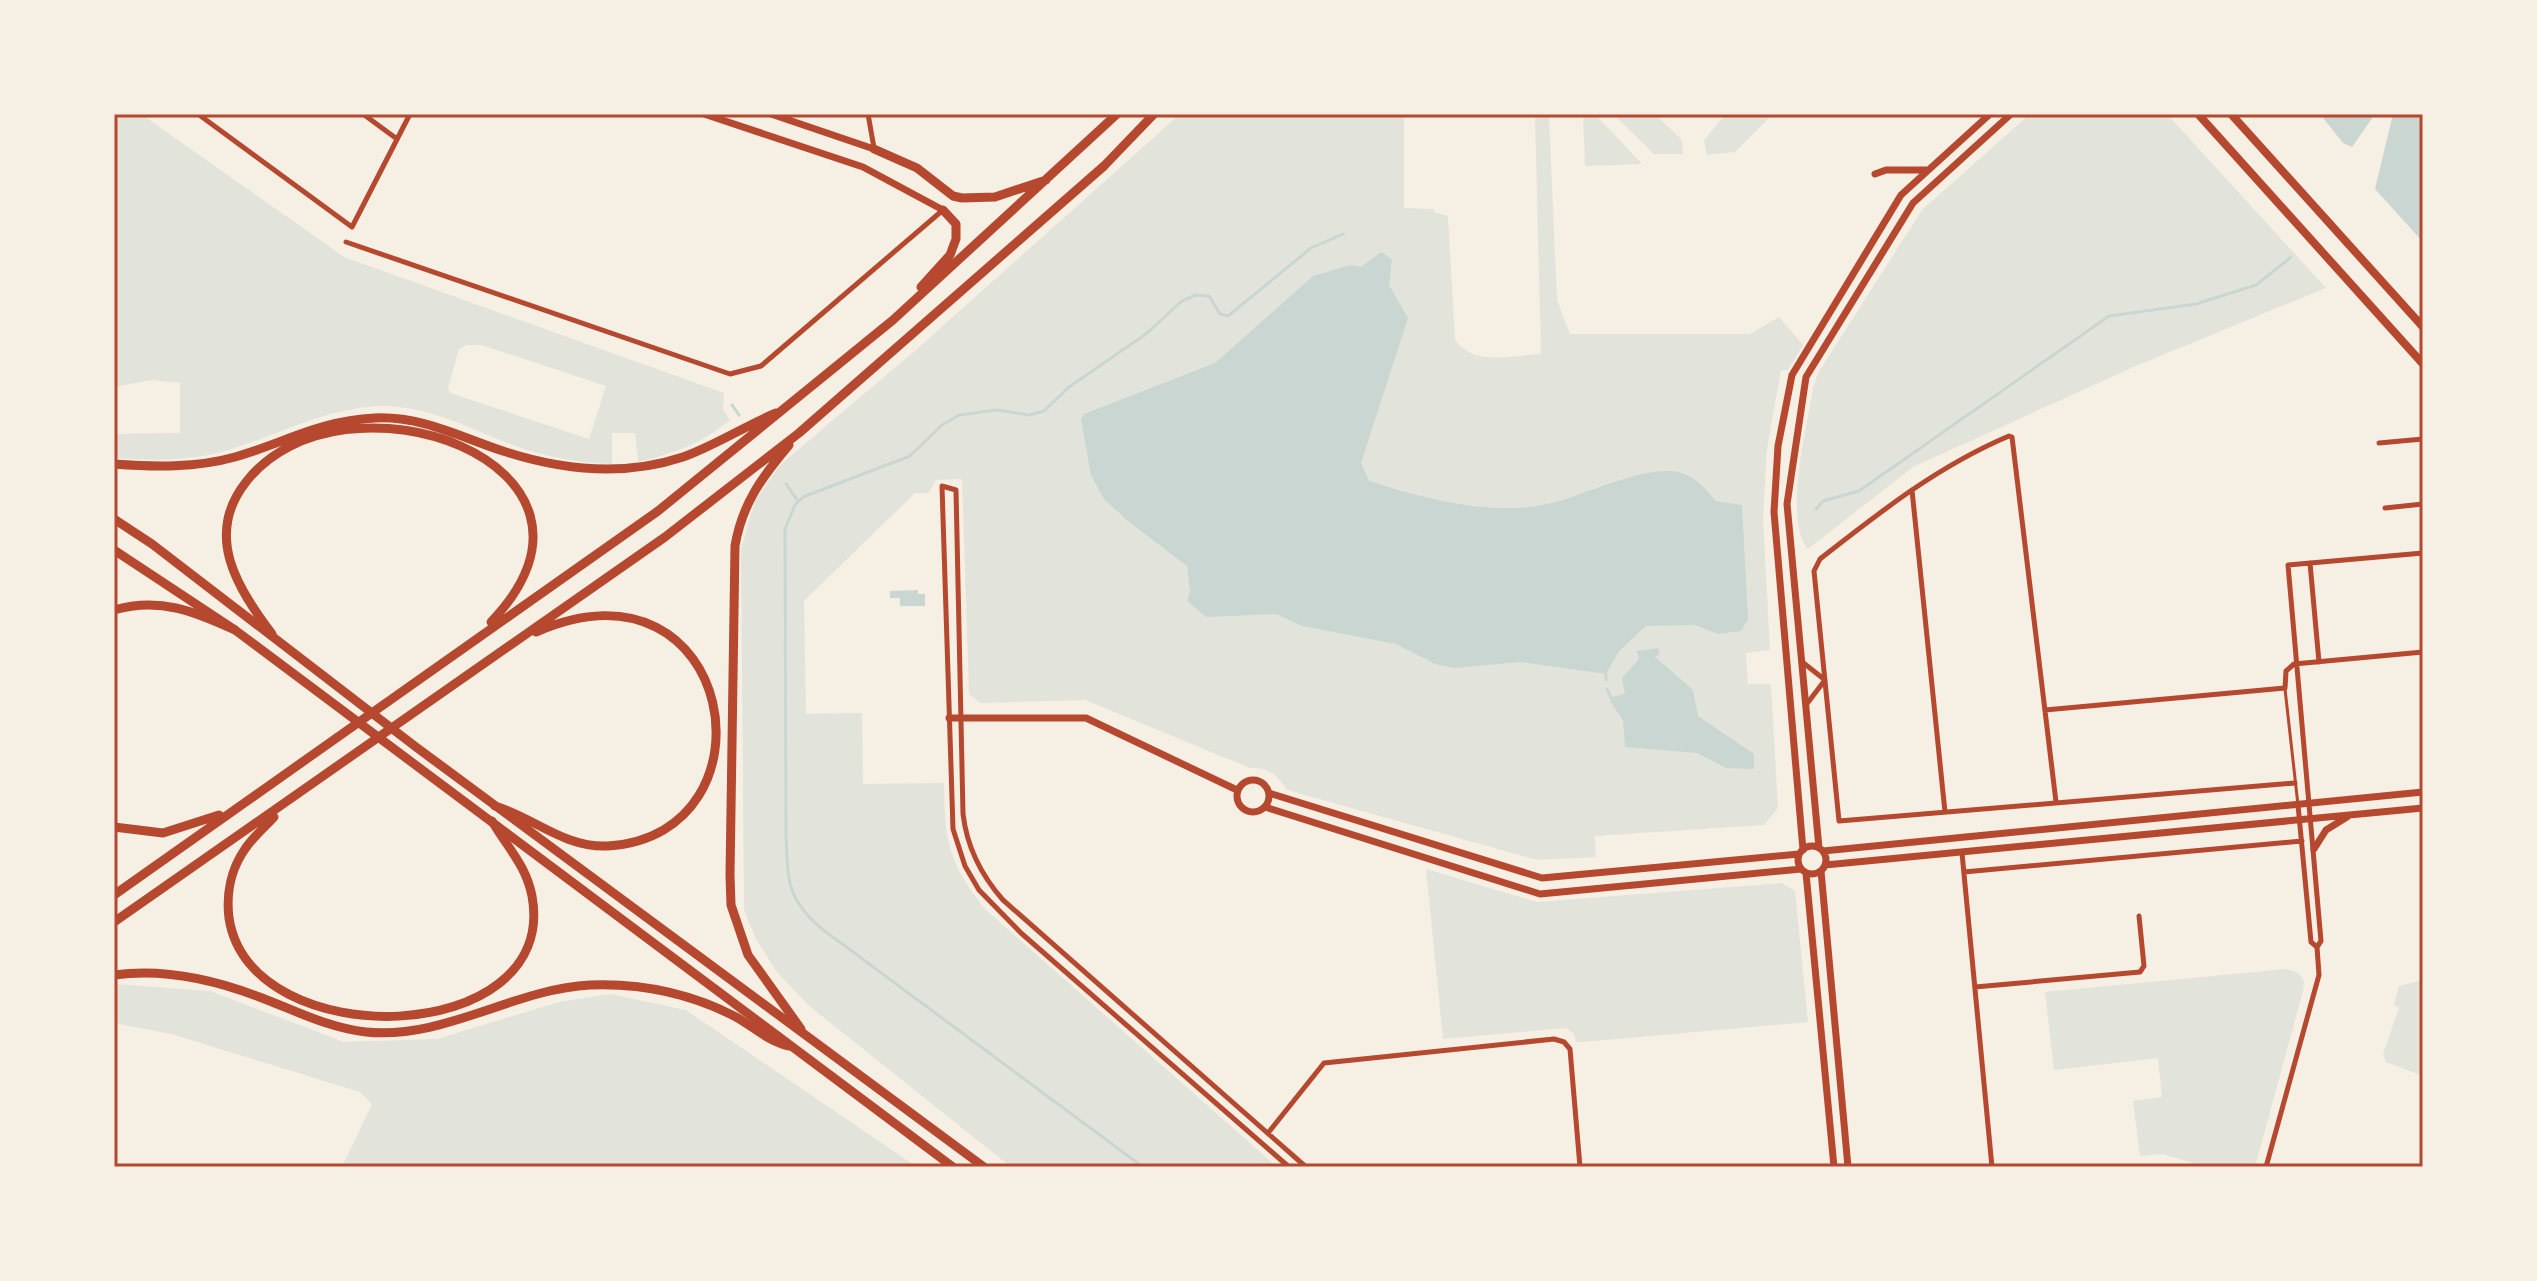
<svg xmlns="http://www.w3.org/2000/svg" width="2537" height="1281" font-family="'Playfair Display',serif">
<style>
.green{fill:#e2e4dc;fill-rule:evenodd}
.water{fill:#c9d6d2}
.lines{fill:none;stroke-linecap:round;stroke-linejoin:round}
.stream{stroke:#c9d6d2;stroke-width:3}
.service{stroke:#b5482f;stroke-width:3}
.minor{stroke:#b5482f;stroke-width:5}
.tertiary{stroke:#b5482f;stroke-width:7}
.secondary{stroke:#b5482f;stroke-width:8}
.primary{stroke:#b5482f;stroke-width:9}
.trunk{stroke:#b5482f;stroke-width:9}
.neatline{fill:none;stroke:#b5482f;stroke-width:3}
</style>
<rect width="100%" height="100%" fill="#f6efe4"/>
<path class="green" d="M114,114H141L344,257L724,393L723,409L730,420C701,444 675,453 638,462L635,433H612V464C580,463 545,457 516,446C471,430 431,406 382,406C328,407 280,434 229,450C193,461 151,461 114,458V434L180,433V383L151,380L114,387ZM467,345H481L606,386L589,439L450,393L448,388L459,349Z
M1180,114H1404V208L1434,209V212L1448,216L1455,339C1471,367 1513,355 1541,354L1535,117L1549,116L1557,300L1570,334H1750L1779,317L1803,345L1788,370H1781L1767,449L1763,518L1770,650L1746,653L1748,684H1771L1778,808L1764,825L1595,836L1596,857L1537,860L1287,790C1276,774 1269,768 1250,768L1085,700L980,703L969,694L962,479L936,480L929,493H915L804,601L806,714L862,713L863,784L944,783C945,843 948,861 985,909L1277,1167H1011L808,1005L776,971L755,937L744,910L741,549L755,501L780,465L917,349Z
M1583,114H1595L1642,164L1585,166Z
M1613,114H1655L1682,140L1683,154H1654Z
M1726,114H1773L1735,152L1707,155L1704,140Z
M2030,114H2167L2326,288L2138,365L1913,467L1808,549C1783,521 1807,426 1813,388L1818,373L1922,210Z
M1426,869L1537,902L1782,883L1795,891L1796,900L1808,1022L1583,1042H1576L1574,1034L1566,1028L1443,1039Z
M2286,969L2298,973L2304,981L2303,991L2255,1167H2206L2162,1154L2140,1156L2133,1101L2162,1097L2158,1058L2054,1070L2045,992Z
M2423,980V1076L2386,1062L2383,1054L2399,1008L2394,1005L2399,986Z
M114,984L210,991L344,1042L437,1039L559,1002L610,994L686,1010L917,1167H342L372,1104L360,1092L171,1034L114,1023Z"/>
<path class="water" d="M2320,114H2375L2352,147L2343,143Z
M2393,114H2423V242L2375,189Z
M1381,252L1392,259L1389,285L1408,318L1361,463L1369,481C1425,499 1493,517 1552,503C1586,494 1636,469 1671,471C1691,472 1704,487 1716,501L1742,505L1748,620L1741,631L1718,634L1695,625L1646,626L1619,651L1606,674L1520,662L1454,668L1435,664L1396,644L1302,626L1276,614L1206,617L1187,601L1190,591L1187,566L1129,522L1104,499L1091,475L1081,420L1084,414L1215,363L1313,276L1351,265L1361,267Z
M918,590V594H925V606H900V598H890V591Z
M1658,648L1660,653L1655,657L1693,690L1698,716L1754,754V769L1726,768L1697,753L1625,747L1623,720L1610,701L1612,697L1625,694L1622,678L1639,659L1637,651Z"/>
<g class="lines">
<path class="stream" d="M732,405L739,415
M786,484L798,501
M1816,509L1823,501L1859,491L2109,316L2196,304L2256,285L2291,257
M1606,674V680
M1607,689L1611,698
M1143,1167L822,929C786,899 788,879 786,836L785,529L795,505L803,497L910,456L942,425L959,415L997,410L1029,415L1044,411L1069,387L1146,334L1182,301L1196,295L1209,296L1220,314L1228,316L1311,248L1343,234"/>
<path class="service" d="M2285,689L2298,805"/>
<path class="minor" d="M198,114L352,227L410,114
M363,114L397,139
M868,114L874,148
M346,242L730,374L761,366L943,210
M2379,443L2423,439
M1912,490L1945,812
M2385,508L2423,504
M2310,563L2319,662
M1801,661L1825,680L1806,705
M2045,710L2285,688L2286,671L2294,664L2423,652
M2056,802L2012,437L2009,436C1938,466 1880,512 1820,559L1814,571L1839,821L2295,783
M2298,805L2311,942L2317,947
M1962,853L1992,1167
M1964,872L2302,841
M1975,987L2140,972L2144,966L2139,916
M1268,1133L1324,1063L1554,1039L1564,1042L1570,1049L1580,1167
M1289,1167L1021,933L979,890L965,866L953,829L942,486L956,490L963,814C967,848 981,875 1003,900L1306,1167
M2266,1167L2319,975L2317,947L2321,941L2288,565L2423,553"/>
<path class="tertiary" d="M704,114L863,167L943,210
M771,114L874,149
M1875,174L1886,170H1926
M949,718H1086L1237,790
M1237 796a16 16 0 1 1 32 0a16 16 0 1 1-32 0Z
M1269,793L1542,878L1799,854
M1265,807L1540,894L1801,869
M1798 860a14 14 0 1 1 28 0a14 14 0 1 1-28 0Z
M1819,848L1787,504L1806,377L1913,203L2011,114
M2314,849L2326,830L2347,817
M1803,850L1774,512L1778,446L1792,375L1901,195L1990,114
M1823,851L2423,792
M1825,865L2423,808
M1821,871L1848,1167
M1806,873L1834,1167"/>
<path class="secondary" d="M2198,114L2423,364
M2231,114L2423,327"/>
<path class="primary" d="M114,519L152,544L416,747L984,1167
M114,550L235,630L953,1167"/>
<path class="trunk" d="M874,149L917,168L953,196L962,198L995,197L1046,180
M921,287L950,255L956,239V224L943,210
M789,445C762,477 742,504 735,546L730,875L731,905L748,955L801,1029
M114,464C154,467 196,468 235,457C287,442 318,421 375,418C423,416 460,437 503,451C561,470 623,477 683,457C714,446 745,426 776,413
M114,610C159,597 194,611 235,630
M272,634C237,588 204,535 246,482C341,359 643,463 491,622
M495,806C535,818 564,848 608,846C783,835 736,545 536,632
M274,817C265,827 253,837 245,849C231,869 226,894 229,918C250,1057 560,1048 532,896C526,865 507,847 492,821
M114,827L163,833L219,815
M114,895L658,511L893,320L1117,114
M114,922L665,537L799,433L1104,166L1154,114
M114,975C164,968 216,980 262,998C296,1011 329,1028 366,1032C444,1040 513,989 590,985C643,983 690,993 736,1017C754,1027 769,1042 789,1046"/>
</g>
<rect width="2537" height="1281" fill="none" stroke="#f6efe4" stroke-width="232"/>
<rect x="116" y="116" width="2305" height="1049" class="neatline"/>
</svg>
